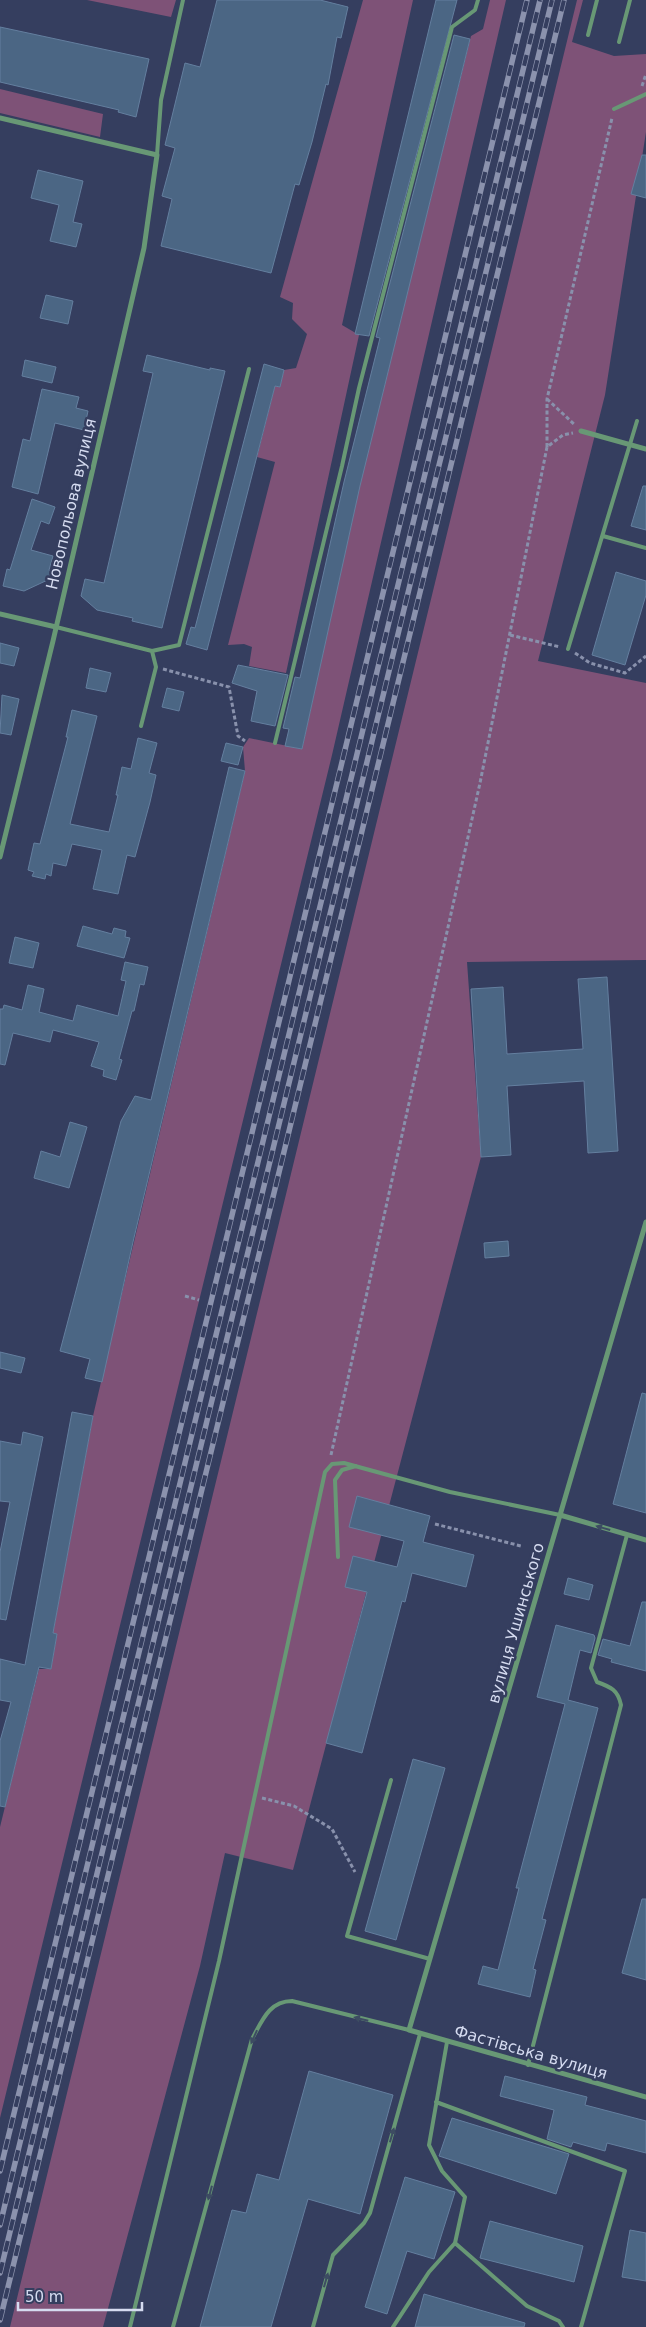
<svg xmlns="http://www.w3.org/2000/svg" width="646" height="2327" font-family="'DejaVu Sans',sans-serif">
<style>
.green{fill:#7e5277}
.building{fill:#4b6684;stroke:#647f9f}
.lines{fill:none;stroke-linecap:round;stroke-linejoin:round}
.path{stroke:#8991ac;stroke-width:3;stroke-dasharray:4 2.5;stroke-linecap:butt}
.service{stroke:#689875;stroke-width:4}
.minor{stroke:#689875;stroke-width:5}
.rail-casing{stroke:#8b92ad;stroke-width:5.5}
.rail{stroke:#353e5f;stroke-width:4;stroke-dasharray:11;stroke-linecap:butt}
.oneway{fill:#3d4c62}
.labels{text-anchor:middle;dominant-baseline:central;stroke-width:5;stroke-linejoin:round;paint-order:stroke}
.street-label{font-size:16px;fill:#d5dbf0;stroke:#353e5f}
</style>
<rect width="100%" height="100%" fill="#353e5f"/>
<path class="green" d="M87,0H176L171,17Z
M363,0H413L342,325L359,335L286,673L249,666L252,647L244,644L228,645L275,462L257,457L275,386L280,387L284,370L296,368L307,334L292,319L293,303L280,297Z
M490,0H506L332,755L0,2118V1827L39,1669H51L57,1634L53,1633L93,1416L245,771L243,747L249,738L302,749L359,486L471,36L483,29Z
M577,0H583L572,42L614,56L646,54V132L605,395L538,661L646,683V960L467,962L481,1157L293,1870L225,1853L200,1966L103,2327H10Z
M0,89L103,114L100,137L0,113Z"/>
<path class="building" d="M217,0H320L348,7L341,38L337,37L328,85L326,84L312,142L299,185L295,184L271,273L161,246L172,199L162,196L175,148L165,145L185,63L200,67Z
M436,0H457L369,336L355,334Z
M0,27L149,59L136,117L118,112L119,110L0,82Z
M454,35L470,39L360,486L302,749L285,746L289,729L283,728L295,677L300,678L344,482L380,338L376,337Z
M642,155H646V198L631,194Z
M38,170L83,181L73,222L82,224L76,247L50,241L59,205L31,198Z
M46,295L73,301L68,324L40,318Z
M147,355L210,370V368L225,371L162,628L132,621L133,618L97,610L81,596L85,579L104,583L153,373L143,371Z
M25,360L56,367L52,383L22,376Z
M264,364L284,370L280,387L275,386L207,650L186,644L191,627L195,628Z
M42,389L79,397L76,408L88,411L84,430L55,423L38,494L12,487L23,439L30,441Z
M643,486H646V530L631,526Z
M32,499L55,507L49,524L41,521L31,550L53,556L49,570L54,577L24,591L3,586L7,569L10,570Z
M616,572L646,581V595L625,665L592,655Z
M0,643L19,648L14,666L0,663Z
M238,665L288,675L275,726L251,721L257,691L232,683Z
M90,668L111,673L106,692L86,688Z
M167,688L184,692L179,711L162,707Z
M2,695L19,699L11,735L0,733Z
M72,710L97,716L70,824L109,832L118,795H116L122,767L131,769L138,738L157,743L149,773L156,775L150,802L135,857L127,855L118,894L93,889L102,850L72,844L66,866L53,863L51,876L46,874L45,879L32,876L34,872L28,870L34,843L40,844L68,737H66Z
M226,743L243,747L238,765L221,761Z
M229,767L245,771L133,1242L102,1382L85,1378L90,1359L60,1351L121,1121L135,1096L151,1100Z
M83,926L112,934L114,928L126,931L125,937L130,938L124,958L77,946Z
M15,937L39,943L33,968L9,963Z
M125,962L148,967L144,985L140,984L134,1011H132L119,1059L122,1060L116,1080L103,1076L104,1070L91,1066L99,1042L53,1030L50,1042L13,1033L5,1065L0,1064V1009H3L4,1005L22,1010L28,985L44,989L39,1012L73,1021L77,1005L118,1016L126,981L121,980Z
M607,977L618,1151L588,1153L584,1081L507,1086L511,1155L481,1157L471,989L503,987L507,1054L583,1049L578,979Z
M70,1122L87,1127L69,1188L34,1178L41,1151L60,1157Z
M508,1241L509,1256L485,1258L484,1243Z
M0,1352L25,1358L21,1373L0,1368Z
M642,1393L646,1394V1513L613,1504Z
M72,1412L93,1416L53,1633L57,1634L51,1669L39,1667L5,1807L0,1806V1741L11,1702L0,1700V1659L25,1665Z
M23,1432L43,1437L6,1620L0,1619V1552L10,1502L0,1501V1441L21,1445Z
M357,1496L430,1516L423,1542L474,1555L466,1587L412,1573L405,1602L402,1601L362,1753L326,1743L367,1592L345,1587L353,1556L397,1567L404,1541L349,1527Z
M568,1578L593,1585L589,1600L564,1594Z
M642,1602H646V1671L611,1662L612,1659L598,1655L603,1639L630,1646Z
M556,1625L594,1635L595,1638L591,1653L580,1650L568,1700L598,1708L542,1919L546,1920L533,1969L536,1970L530,1997L478,1984L483,1966L498,1970L519,1888H516L565,1704L537,1697Z
M413,1759L445,1768L396,1940L365,1931Z
M642,1899H646V1980L622,1973Z
M309,2071L393,2095L360,2214L308,2199L271,2327H200L232,2210L246,2213L257,2174L279,2180Z
M505,2076L587,2097L585,2105L646,2121V2153L607,2143L605,2151L573,2142L571,2147L547,2139L554,2110L500,2096Z
M452,2118L569,2154L556,2194L439,2156Z
M405,2177L455,2192L434,2259L407,2251L387,2314L365,2307Z
M490,2221L583,2246L574,2282L480,2258Z
M630,2230L646,2233V2281L622,2277Z
M424,2294L525,2323L524,2327H415Z"/>
<g class="lines">
<path class="path" d="M642,86L646,74
M547,399L575,425
M547,447V399L612,118
M510,635L560,647
M575,653L590,663L625,673L646,656
M163,669L229,687L238,736L245,741
M185,1296L199,1300
M331,1455L480,783L547,447L563,435L573,433
M435,1524L521,1546
M262,1798L294,1806L332,1829L355,1872"/>
<path class="service" d="M588,35L597,0
M619,42L630,0
M614,109L646,94
M157,155L161,100L183,0
M603,536L646,548
M56,627L152,651L179,645L249,369
M568,649L637,421
M141,726L156,667L152,651
M275,743L342,466L359,388L452,27L475,10L478,0
M338,1557L335,1480L342,1470L356,1466
M391,1780L347,1936L430,1959
M447,2042L429,2145L442,2171L465,2197L455,2243L527,2306L559,2321L563,2327
M528,2065L621,1705C618,1690 611,1687 597,1682L591,1668L627,1535
M436,2102L625,2171L581,2327
M130,2327L219,1961L325,1472L332,1464L344,1463L450,1492L560,1515
M173,2327L252,2039C262,2021 269,2001 292,2001L409,2030
M313,2327L333,2255L364,2223L370,2213L420,2034
M393,2327L429,2272L455,2243"/>
<path class="minor" d="M0,118L157,155L144,248L53,641L0,857
M581,431L646,449
M0,614L56,627
M646,1222L409,2030L646,2097
M560,1515L646,1540"/>
<g class="rail-casing">
<path id="rail" d="M0,2171L527,0
M0,2225L540,0
M0,2273L552,0
M0,2320L564,0"/>
</g>
<use href="#rail" class="rail"/>
</g>
<defs><path id="oneway-solid" d="M-6-.8H1V-3.2L6.5 0L1 3.2V.8H-6Z" transform="scale(1.25)"/></defs>
<g class="oneway">
<use href="#oneway-solid" transform="translate(603 1528) rotate(-164)"/>
<use href="#oneway-solid" transform="translate(361 2019) rotate(-166)"/>
<use href="#oneway-solid" transform="translate(254 2037) rotate(114)"/>
<use href="#oneway-solid" transform="translate(392 2135) rotate(-74)"/>
<use href="#oneway-solid" transform="translate(210 2193) rotate(105)"/>
<use href="#oneway-solid" transform="translate(326 2280) rotate(-74)"/>
</g>
<g class="labels">
<g class="street-label">
<text transform="translate(71 504) rotate(-77)">Новопольова вулиця</text>
<text transform="translate(516 1623) rotate(-74)">вулиця Ушинського</text>
<text transform="translate(531 2052) rotate(16)">Фастівська вулиця</text>
</g>
</g>
<path d="M18 2302v8h124v-8" fill="none" stroke="#d5dbf0" stroke-width="2.5"/>
<text x="25" y="2302" font-size="15" fill="#d5dbf0" stroke="#353e5f" stroke-width="4" paint-order="stroke">50 m</text>
</svg>
